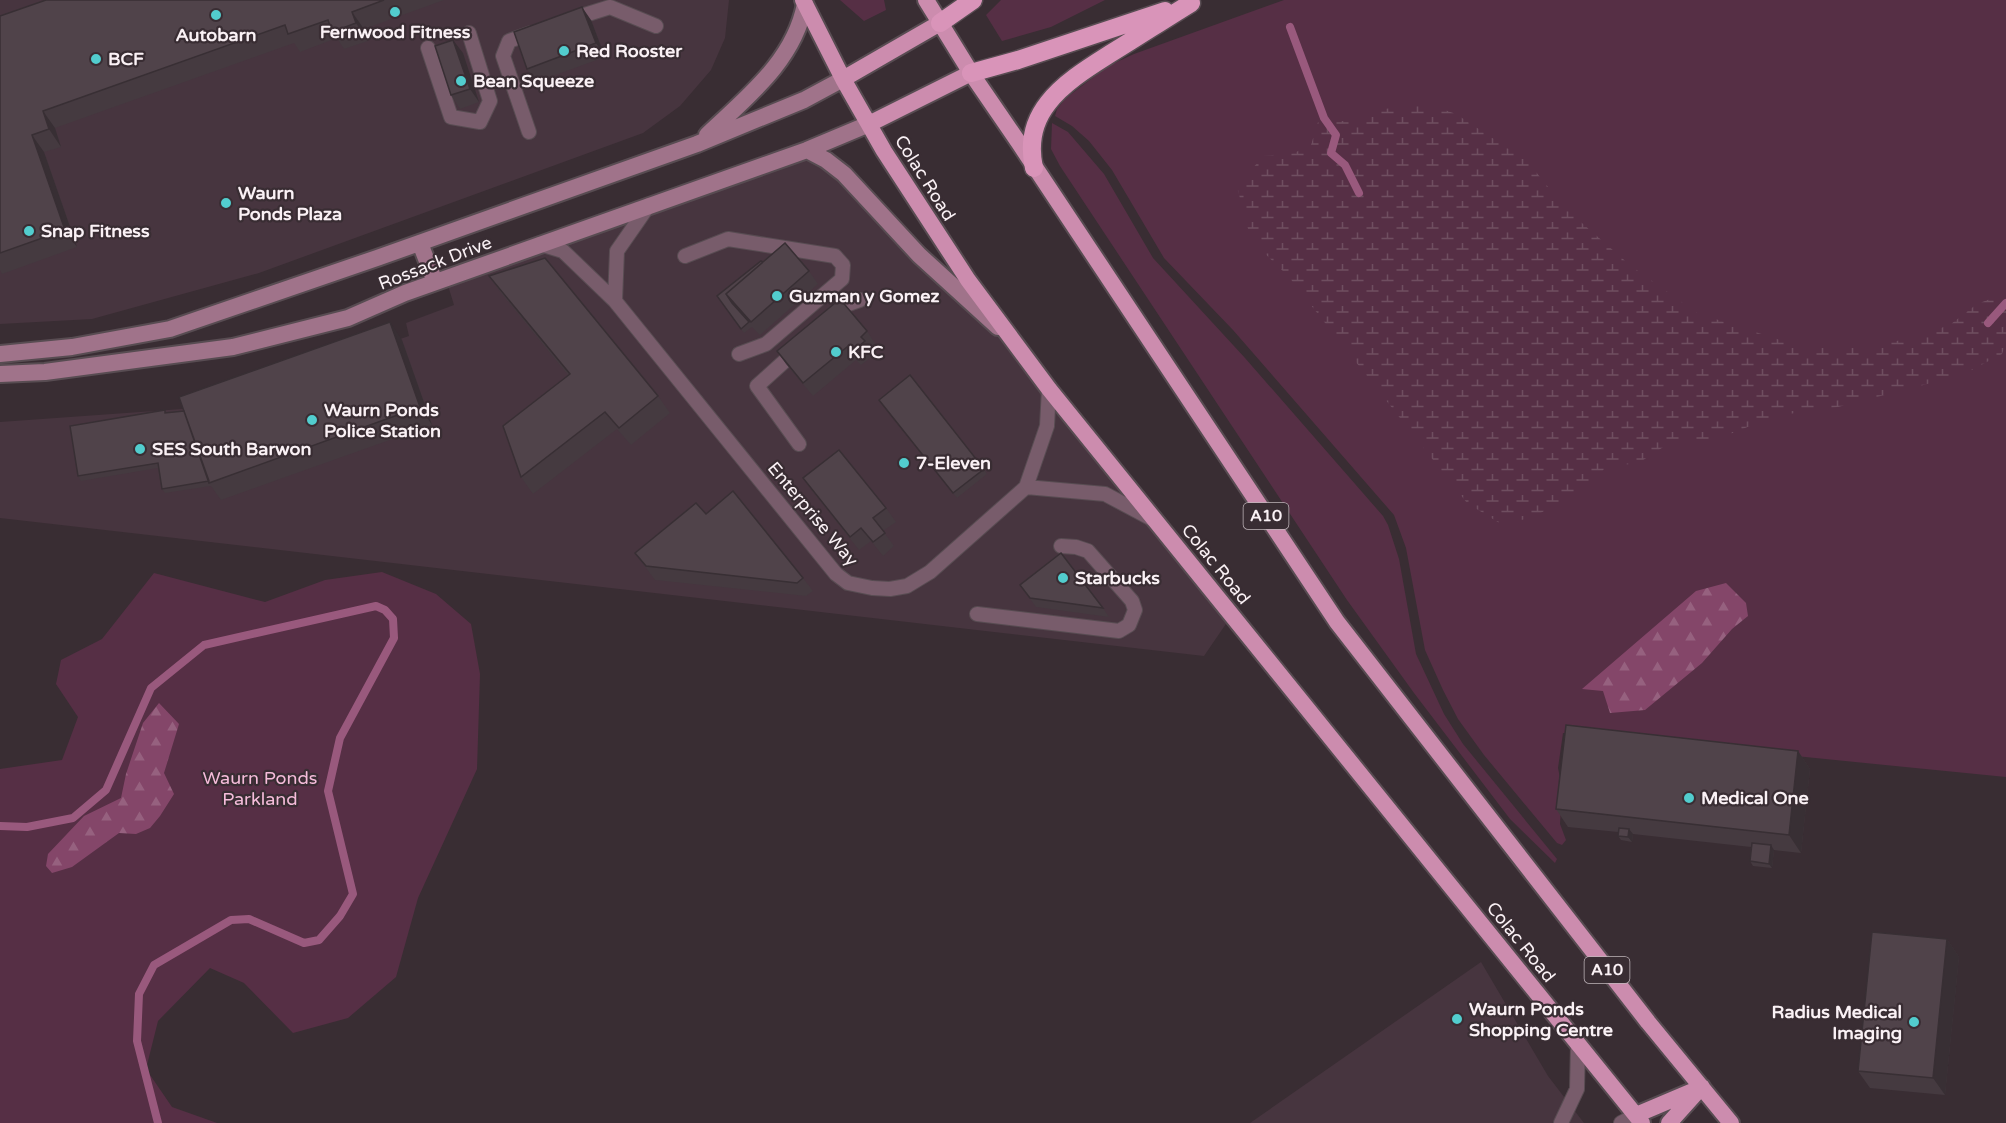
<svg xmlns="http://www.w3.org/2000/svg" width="2006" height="1123" font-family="'Varela Round',sans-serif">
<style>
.built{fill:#47353f}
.green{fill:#562f45}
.forest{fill:url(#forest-firs)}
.wetland{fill:url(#wetland-marsh)}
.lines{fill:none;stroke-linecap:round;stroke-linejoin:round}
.stream{stroke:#99597d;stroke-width:8}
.service-casing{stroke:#584c52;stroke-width:16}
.secondary-casing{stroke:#584c52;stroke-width:20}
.trunk-casing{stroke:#584c52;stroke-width:20}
.motorway-casing{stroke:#584c52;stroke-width:21}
.service{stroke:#785c6b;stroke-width:14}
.secondary{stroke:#a0738a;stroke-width:16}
.trunk{stroke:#cc8cae;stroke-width:16}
.motorway{stroke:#d994b9;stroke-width:18}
.wall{fill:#453a40}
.shaded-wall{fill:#382f34}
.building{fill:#50434a;stroke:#382f34;stroke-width:1.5}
.poi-dot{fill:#52cdce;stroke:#392d33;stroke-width:2}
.labels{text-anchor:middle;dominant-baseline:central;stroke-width:4.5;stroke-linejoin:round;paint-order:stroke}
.shield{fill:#392d33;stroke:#c0b6bb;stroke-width:1.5}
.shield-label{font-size:16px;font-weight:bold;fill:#faf1f5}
.poi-label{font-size:18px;font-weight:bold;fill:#faf1f5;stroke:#392d33;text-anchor:start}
.street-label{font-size:18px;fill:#faf1f5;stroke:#392d33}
.park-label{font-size:18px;fill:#f5bcda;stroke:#392d33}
</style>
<defs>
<pattern id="forest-firs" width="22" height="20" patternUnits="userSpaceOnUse" patternTransform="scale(1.5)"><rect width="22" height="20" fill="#844669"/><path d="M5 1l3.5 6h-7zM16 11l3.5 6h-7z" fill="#96617f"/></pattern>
<pattern id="wetland-marsh" width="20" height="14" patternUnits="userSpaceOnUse" patternTransform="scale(1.5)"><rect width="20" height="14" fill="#562f45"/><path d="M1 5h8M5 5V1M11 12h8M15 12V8" fill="none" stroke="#6f4e60"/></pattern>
</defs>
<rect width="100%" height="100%" fill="#392d33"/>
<path class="built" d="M0,0H729L725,38L711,70L680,106L643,133L259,273L92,319L0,324Z
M807,150L1007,335L1232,615L1204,656L0,518V422L196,408L409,336L406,323L454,305L446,279Z
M1481,962L1548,1076L1584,1123H1250Z"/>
<path class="green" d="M840,0H884L886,10L864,21Z
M1001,0H1105L1051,27L1002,41L986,15Z
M1284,0H2006V777L1563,733L1558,768L1562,788L1560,824L1566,840L1562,845L1557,843L1484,755L1458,719L1443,690L1425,650L1406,548L1394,515L1233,330L1164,258L1112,170L1089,141L1072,126L1055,116L1057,109L1066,98L1108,66L1134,54Z
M1052,123L1068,132L1104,174L1153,258L1245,358L1383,516L1388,525L1399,559L1416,654L1444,714L1463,744L1557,859L1555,863L1510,819L1414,693L1347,600L1060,166L1051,149Z
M382,572L436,594L471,624L480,674L477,769L418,898L396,977L348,1018L293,1033L244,983L210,968L158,1021L146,1069L172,1107L217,1123H0V769L62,760L78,717L56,684L61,660L102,639L154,573L265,602L325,580Z"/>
<path class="forest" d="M1726,583L1746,603L1748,616L1732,629L1702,663L1645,710L1610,713L1603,691L1582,689L1696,591Z
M159,703L179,724L164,773L174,794L160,816L150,828L136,834L119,833L72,867L52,873L46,866L48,854L84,816L121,798L126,774L143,723Z"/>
<path class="wetland" d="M1428,104L1456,114L1527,161L1566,209L1631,266L1697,313L1805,348L1868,346L1919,337L1951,324L1977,304L2006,293V342L2002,354L1962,375L1838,407L1775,416L1720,438L1668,444L1637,464L1609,465L1577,494L1531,518L1501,524L1467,503L1288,276L1251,240L1237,187L1263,156L1294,153L1311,145L1318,122L1344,121L1384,109Z"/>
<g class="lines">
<path class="stream" d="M1290,27L1324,118L1336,135L1331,153L1345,165L1359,193
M1988,323L2006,303
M0,826L27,827L73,818L106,790L151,688L204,645L376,606L385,610L393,619L394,638L340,738L328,791L353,894L340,916L319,940L304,943L249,919L231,920L154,965L139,994L137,1041L158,1123"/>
<g class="service-casing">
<path id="service" d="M572,19L610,7L656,26
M428,48L451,117L480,122L490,101L469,33
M529,132L503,56L509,41L531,33
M540,244L563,251L615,301L836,574L848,583L872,588L890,589L907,586L930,572L1026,487L1047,426L1049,389
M685,256L728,239L835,256L843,265L842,279L766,344L739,354
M615,301L617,251L649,205
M832,318L846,305L860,300
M798,349L757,386L799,444
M1026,487L1105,494L1152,519
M977,614L1119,631L1129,625L1135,610L1132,601L1088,551L1076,547L1061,546
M1561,1123L1577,1089L1578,1044
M1621,1123L1636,1115"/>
</g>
<g class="secondary-casing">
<path id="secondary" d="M707,135C747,97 794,61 805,4
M807,150L826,160L844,174L919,255L998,327
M420,243L435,282
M0,354L72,347L170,329L377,258L697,144L804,100L843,79
M0,374L45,372L233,347L348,318L405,293L807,150L869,124"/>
</g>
<g class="trunk-casing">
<path id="trunk" d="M803,0L843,79L884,151L968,280L1049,389L1642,1123
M926,0L971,73L1019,143L1337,622L1648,1022L1731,1123
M843,79L940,23
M869,124L971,73
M1636,1115L1702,1087
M1669,1123L1697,1092"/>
</g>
<g class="motorway-casing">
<path id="motorway" d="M940,23L973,0
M971,73L1018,60L1165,11
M1034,168C1029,145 1033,122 1048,103C1064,82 1091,66 1113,52C1139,36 1165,19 1191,3"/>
</g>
<use href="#service" class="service"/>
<use href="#secondary" class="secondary"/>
<use href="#trunk" class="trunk"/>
<use href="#motorway" class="motorway"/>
</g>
<path class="wall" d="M46,0H444L364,29L368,41L344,49L337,38L300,52L294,43L55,128L61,147L44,152L77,247L2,274L0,270V16Z
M591,20L605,57L536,82L527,69Z
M463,53L479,102L460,109L451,95Z
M763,262L809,271L818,284L760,335L752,327L744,333L717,296Z
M489,276L658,396L670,413L631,445L617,429L533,494L521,477L568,375L501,293Z
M867,331L876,345L870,350L874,355L861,365L856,360L813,396L786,364L777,351Z
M402,340L432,425L221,500L211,486L165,493L162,489L158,468L81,481L78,476L166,412L184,411Z
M882,404L984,469L987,474L957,498Z
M803,478L886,508L896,522L883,531L894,546L883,556L871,541L859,550L813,492Z
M706,514L803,578L813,591L806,596L655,580L635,553Z
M1020,585L1103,608L1109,617L1036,607Z
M1798,751L1810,769L1801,853L1774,850L1772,868L1753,866L1750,861L1751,847L1633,834L1632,842L1621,840L1618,836V832L1568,827L1556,809Z
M1947,939L1959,957L1945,1095L1870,1088L1858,1071Z"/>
<path class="shaded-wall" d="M582,7L591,20L605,57L596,43Z
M352,12L364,29L368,41L356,23Z
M453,40L463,53L479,102L470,89Z
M43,111L55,128L61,147L49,129Z
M32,135L44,152L77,247L65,230Z
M390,322L402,340L432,425L420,407Z
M1798,751L1810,769L1801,853L1789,835Z
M1629,829L1633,834L1632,842L1628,837Z
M1771,845L1774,850L1772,868L1769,864Z
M1947,939L1959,957L1945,1095L1933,1078Z"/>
<path class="building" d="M46,0H384L352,12L356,23L332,32L328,20L288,34L285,25L43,111L49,129L32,135L65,230L0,253V16Z
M582,7L596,43L527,69L514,32Z
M453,40L470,89L451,95L435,46Z
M785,243L809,271L751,322L726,294Z
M545,258L658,396L619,428L605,412L521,477L503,426L570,374L489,276Z
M761,261L763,262L726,294L732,303L749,322L741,329L717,296Z
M840,299L867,331L861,337L865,341L852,352L847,347L803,383L777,351Z
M390,322L420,407L209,483L179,397Z
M910,375L984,469L953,493L879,400Z
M165,410V413L184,411L209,481L162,489L158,463L78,476L70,426Z
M839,450L886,508L873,518L885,533L873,542L861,528L850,537L803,478Z
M733,491L803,578L797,583L646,566L635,553L696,503L706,514Z
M1061,553L1103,608L1030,598L1020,585Z
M1566,725L1798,751L1789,835L1556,809Z
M1619,828L1629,829L1628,837L1618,836Z
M1752,843L1771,845L1769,864L1750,861Z
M1872,932L1947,939L1933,1078L1858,1071Z"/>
<g class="poi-dot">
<circle cx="395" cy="12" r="6"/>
<circle cx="216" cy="15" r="6"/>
<circle cx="564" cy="51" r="6"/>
<circle cx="96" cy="59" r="6"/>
<circle cx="461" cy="81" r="6"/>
<circle cx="226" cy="203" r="6"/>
<circle cx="29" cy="231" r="6"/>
<circle cx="777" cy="296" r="6"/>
<circle cx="836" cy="352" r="6"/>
<circle cx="312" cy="420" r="6"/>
<circle cx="140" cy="449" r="6"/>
<circle cx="904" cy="463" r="6"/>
<circle cx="1063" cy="578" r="6"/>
<circle cx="1689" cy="798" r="6"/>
<circle cx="1457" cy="1019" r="6"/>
<circle cx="1914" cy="1022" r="6"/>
</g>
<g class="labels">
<g class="shield">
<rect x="1243.5" y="503" width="45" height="26" rx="4.5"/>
<rect x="1584.5" y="957" width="45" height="26" rx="4.5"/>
</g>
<g class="shield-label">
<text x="1266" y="516">A10</text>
<text x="1607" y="970">A10</text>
</g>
<g class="poi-label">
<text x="395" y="32" text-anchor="middle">Fernwood Fitness</text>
<text x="216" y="35" text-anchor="middle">Autobarn</text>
<text x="576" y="51">Red Rooster</text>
<text x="108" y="59">BCF</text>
<text x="473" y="81">Bean Squeeze</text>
<text x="238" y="193">Waurn<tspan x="238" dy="21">Ponds Plaza</tspan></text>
<text x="41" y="231">Snap Fitness</text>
<text x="789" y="296">Guzman y Gomez</text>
<text x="848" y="352">KFC</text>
<text x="324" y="410">Waurn Ponds<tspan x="324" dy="21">Police Station</tspan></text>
<text x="152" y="449">SES South Barwon</text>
<text x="916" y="463">7-Eleven</text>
<text x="1075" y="578">Starbucks</text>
<text x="1701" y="798">Medical One</text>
<text x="1469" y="1009">Waurn Ponds<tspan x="1469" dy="21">Shopping Centre</tspan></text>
<text x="1902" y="1012" text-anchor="end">Radius Medical<tspan x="1902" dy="21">Imaging</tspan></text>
</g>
<g class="street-label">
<text transform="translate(925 178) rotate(58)">Colac Road</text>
<text transform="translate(435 263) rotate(-21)">Rossack Drive</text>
<text transform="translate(813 514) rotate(50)">Enterprise Way</text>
<text transform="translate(1216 564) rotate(51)">Colac Road</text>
<text transform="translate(1521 942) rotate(51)">Colac Road</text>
</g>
<g class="park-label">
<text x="260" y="778">Waurn Ponds<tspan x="260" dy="21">Parkland</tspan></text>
</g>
</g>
</svg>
